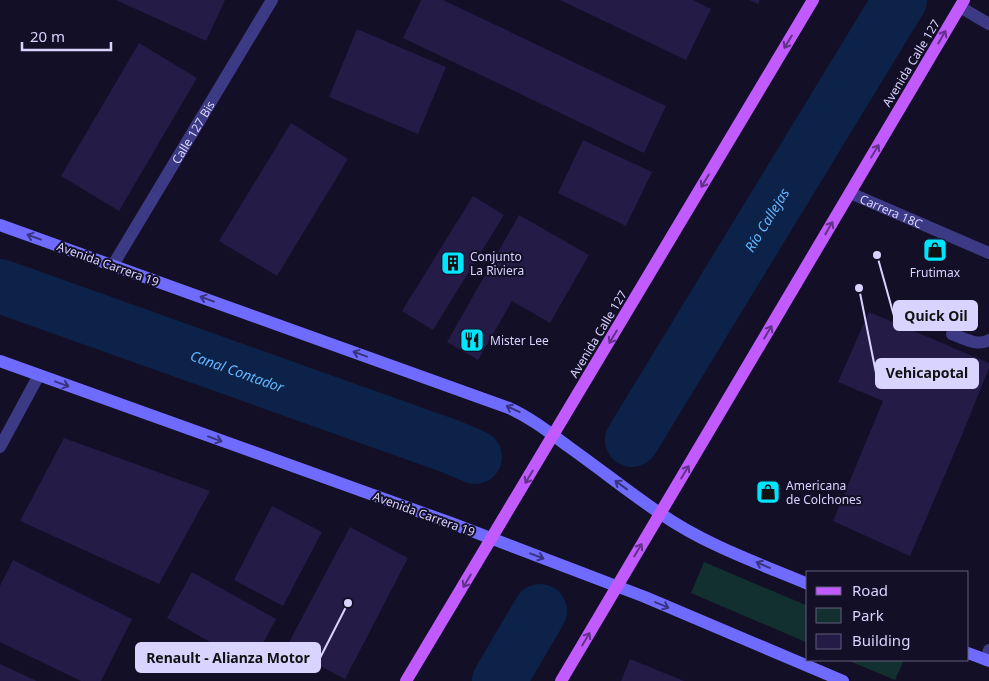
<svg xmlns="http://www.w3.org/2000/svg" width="989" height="681" font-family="'Noto Sans',sans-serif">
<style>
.green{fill:#12302f}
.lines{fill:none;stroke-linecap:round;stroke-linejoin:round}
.river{stroke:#0c2248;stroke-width:54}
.building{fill:#241b47}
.lane{stroke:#3d3a85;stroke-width:12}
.street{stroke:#3d3a85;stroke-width:12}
.secondary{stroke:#6f6bff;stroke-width:12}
.primary{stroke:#c25bff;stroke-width:12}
.oneway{stroke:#623188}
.oneway2{stroke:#38347d}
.labels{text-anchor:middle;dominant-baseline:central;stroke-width:4;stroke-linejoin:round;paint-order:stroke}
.street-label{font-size:12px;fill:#d9d4ff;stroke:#130f26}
.poi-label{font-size:12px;fill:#d9d4ff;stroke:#130f26;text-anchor:start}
.water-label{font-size:14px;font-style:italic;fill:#62b6ff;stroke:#130f26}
.leader{fill:none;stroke:#d9d4ff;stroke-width:2}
.callout-dot{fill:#d9d4ff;stroke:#130f26;stroke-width:2}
.callout{fill:#d9d4ff;stroke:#d9d4ff;stroke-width:2}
.callout-label{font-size:14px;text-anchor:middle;font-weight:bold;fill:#111}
</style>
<rect width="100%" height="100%" fill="#130f26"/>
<path class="green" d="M704,562L808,606V643L691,593Z
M847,660H904L895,680Z"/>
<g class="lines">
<g class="river">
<path id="s1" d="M0,286L452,447L475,457"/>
<path id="s2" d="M632,440L900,0"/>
<path d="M499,681L540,611"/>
</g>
</g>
<path class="building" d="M116,0H225L206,41Z
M421,0H443L666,106L644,153L403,38Z
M560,0H693L711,9L686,60Z
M749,0H760L758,4Z
M357,29L446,67L418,134L329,97Z
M139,43L197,78L119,211L61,176Z
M291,123L348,159L277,276L219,241Z
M583,140L652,172L626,226L558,193Z
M473,196L504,215L433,330L402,311Z
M519,215L589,255L550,323L512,301L478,360L447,342Z
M869,312L989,363V368L962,435L910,556L833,521L883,401L838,382Z
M64,438L210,491L159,584L20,521Z
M272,506L322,532L283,606L234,580Z
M350,527L408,558L345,679L286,648Z
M13,560L132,619L101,681H81L0,642V586Z
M192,572L276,619L251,665L167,618Z
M630,659L684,681H621Z
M0,664L37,681H0Z"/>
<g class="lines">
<path class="lane" d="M960,7L989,24
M952,334C963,338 978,347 989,340
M986,660L989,650"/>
<g class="street">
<path id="s3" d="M850,193L989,253"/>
<path id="s4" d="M113,265L272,0"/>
<path d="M0,447L39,375"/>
</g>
<path class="secondary" d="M0,225L509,408C531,418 550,433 569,447C600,469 630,493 661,514C706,545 758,563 808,584
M0,361L451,523L645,597L843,681
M968,653L989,661"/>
<path class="primary" d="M406,681L813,0
M561,681L964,0"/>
</g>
<defs><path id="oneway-shaft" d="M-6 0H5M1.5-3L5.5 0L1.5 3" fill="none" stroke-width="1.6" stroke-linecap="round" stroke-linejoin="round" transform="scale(1.25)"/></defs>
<g class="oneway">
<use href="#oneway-shaft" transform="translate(942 37) rotate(-60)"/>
<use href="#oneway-shaft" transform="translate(788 42) rotate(121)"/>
<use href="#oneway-shaft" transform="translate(875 151) rotate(-59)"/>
<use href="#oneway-shaft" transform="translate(705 181) rotate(121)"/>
<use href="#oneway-shaft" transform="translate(829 228) rotate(-60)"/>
<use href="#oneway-shaft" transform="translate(768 332) rotate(-59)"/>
<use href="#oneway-shaft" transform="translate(613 337) rotate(121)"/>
<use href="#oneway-shaft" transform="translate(685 472) rotate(-59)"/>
<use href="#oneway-shaft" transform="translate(529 477) rotate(121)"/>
<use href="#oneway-shaft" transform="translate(638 550) rotate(-59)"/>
<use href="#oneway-shaft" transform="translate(467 581) rotate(121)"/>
<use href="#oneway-shaft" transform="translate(586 639) rotate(-59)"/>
</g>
<g class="oneway2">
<use href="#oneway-shaft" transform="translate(34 237) rotate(-160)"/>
<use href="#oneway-shaft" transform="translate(207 299) rotate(-160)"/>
<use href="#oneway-shaft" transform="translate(360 354) rotate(-160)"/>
<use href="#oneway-shaft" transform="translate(62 384) rotate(20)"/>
<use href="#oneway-shaft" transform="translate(513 409) rotate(-155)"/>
<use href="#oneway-shaft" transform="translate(215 439) rotate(20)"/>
<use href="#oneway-shaft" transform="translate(621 485) rotate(-144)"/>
<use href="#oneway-shaft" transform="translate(537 556) rotate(21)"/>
<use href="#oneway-shaft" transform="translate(763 565) rotate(-157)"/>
<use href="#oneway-shaft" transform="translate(662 605) rotate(23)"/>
</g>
<defs>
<g id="shop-square" transform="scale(1.25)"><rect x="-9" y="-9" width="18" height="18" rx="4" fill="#00e5ff" stroke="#130f26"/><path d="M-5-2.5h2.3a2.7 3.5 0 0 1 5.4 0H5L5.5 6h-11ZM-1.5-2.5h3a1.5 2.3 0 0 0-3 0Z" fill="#111"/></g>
<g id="building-square" transform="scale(1.25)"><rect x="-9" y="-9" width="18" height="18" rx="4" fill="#00e5ff" stroke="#130f26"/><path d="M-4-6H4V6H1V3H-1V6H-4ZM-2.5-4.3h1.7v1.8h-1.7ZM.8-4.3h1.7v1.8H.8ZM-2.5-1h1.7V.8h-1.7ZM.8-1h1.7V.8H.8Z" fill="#111"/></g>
<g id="restaurant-square" transform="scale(1.25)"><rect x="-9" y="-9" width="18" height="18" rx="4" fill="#00e5ff" stroke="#130f26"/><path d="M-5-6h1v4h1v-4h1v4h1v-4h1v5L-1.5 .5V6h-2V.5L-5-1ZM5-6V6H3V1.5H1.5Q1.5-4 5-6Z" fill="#111"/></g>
</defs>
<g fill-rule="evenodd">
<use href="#shop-square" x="935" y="250"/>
<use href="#building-square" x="453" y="263"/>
<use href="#restaurant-square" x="472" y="340"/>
<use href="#shop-square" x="768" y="492"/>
</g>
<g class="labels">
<g class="street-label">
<text transform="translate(911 63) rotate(-59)">Avenida Calle 127</text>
<text stroke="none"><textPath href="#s4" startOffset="155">Calle 127 Bis</textPath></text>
<text stroke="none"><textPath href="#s3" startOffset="45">Carrera 18C</textPath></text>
<text transform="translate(108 264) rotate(20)">Avenida Carrera 19</text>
<text transform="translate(598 334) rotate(-59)">Avenida Calle 127</text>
<text transform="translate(424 514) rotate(20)">Avenida Carrera 19</text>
</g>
<g class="poi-label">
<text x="470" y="256">Conjunto<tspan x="470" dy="14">La Riviera</tspan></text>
<text x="935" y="272" text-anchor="middle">Frutimax</text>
<text x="490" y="340">Mister Lee</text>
<text x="786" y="485">Americana<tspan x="786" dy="14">de Colchones</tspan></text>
</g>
<g class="water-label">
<text stroke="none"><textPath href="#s2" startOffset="258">Río Callejas</textPath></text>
<text stroke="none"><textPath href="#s1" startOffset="252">Canal Contador</textPath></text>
</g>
</g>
<path class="leader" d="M877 255L894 316M859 288L876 373M348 603L320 658"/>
<g class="callout-dot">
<circle cx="877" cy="255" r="5"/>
<circle cx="859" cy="288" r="5"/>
<circle cx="348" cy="603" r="5"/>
</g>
<g class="callout">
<rect x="894" y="301" width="83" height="29" rx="5"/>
<rect x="876" y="359" width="102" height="29" rx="5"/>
<rect x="136" y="643" width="184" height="29" rx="5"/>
</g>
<g class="callout-label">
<text x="936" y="321">Quick Oil</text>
<text x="927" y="378">Vehicapotal</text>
<text x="228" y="663">Renault - Alianza Motor</text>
</g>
<rect x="806" y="571" width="162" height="90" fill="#130f26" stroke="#625e7d"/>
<rect x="816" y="587" width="25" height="8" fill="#c25bff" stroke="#625e7d"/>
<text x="852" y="596" font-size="15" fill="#d9d4ff">Road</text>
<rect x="816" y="608" width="25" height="15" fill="#12302f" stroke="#625e7d"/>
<text x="852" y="621" font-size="15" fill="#d9d4ff">Park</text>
<rect x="816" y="634" width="25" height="15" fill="#241b47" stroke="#625e7d"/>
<text x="852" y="646" font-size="15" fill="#d9d4ff">Building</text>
<path d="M22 42v8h89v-8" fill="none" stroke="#d9d4ff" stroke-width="2.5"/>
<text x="30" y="42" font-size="15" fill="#d9d4ff" stroke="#130f26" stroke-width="4" paint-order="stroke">20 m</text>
</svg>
